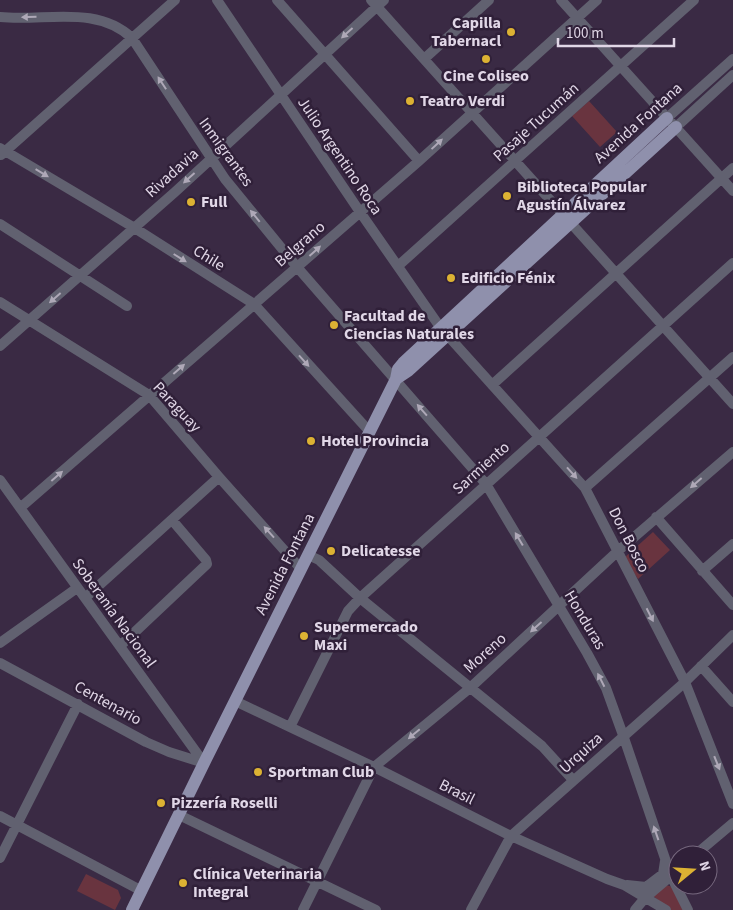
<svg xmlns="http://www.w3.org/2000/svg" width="733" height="910" font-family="'Source Sans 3',sans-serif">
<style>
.green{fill:#69343f}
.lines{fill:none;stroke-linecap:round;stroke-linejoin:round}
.minor{stroke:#616170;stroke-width:10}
.major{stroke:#8f90ac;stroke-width:12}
.oneway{fill:#aea8b7}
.poi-dot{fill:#dcb233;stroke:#302039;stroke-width:2}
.labels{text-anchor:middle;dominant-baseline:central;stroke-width:5;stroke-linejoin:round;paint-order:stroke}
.poi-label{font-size:16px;font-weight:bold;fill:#e1d7e7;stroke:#302039;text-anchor:start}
.street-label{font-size:16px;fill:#e1d7e7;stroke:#302039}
</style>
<rect width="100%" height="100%" fill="#3a2a44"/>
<path class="green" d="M589,101L617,132L600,147L572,116Z
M653,532L670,550L638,579L624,558Z
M86,874L118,890L121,898L115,910L77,891Z
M666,885L673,887L684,910H671L653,896Z"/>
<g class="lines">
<path class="minor" d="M217,0L360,212L440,327L585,488L685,682L733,804
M277,0L419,161
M371,0L733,404
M561,0L733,191
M0,17C43,22 96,4 132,38L225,179L297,267L486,484L587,653L606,688L623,735L671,876L688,910
M424,59L489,0
M667,118L733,59
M676,127L733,75
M0,148L133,227L254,304L370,432
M1,155L175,0
M0,224L127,306
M398,266L694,0
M0,302L149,395L219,477L301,569
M0,346L175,192L384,0
M492,385L733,168
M0,480L204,763
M585,488L733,357
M20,508L419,161L597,0
M656,517L733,605
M308,555L319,560L360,598L542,746L573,780
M702,571L733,544
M85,598L219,477
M0,643L77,588
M120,646L207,564L206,560L172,520
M0,663L146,742L169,752L204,763
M701,666L733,702
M235,701L374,767L511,836L607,879L624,885L666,910
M290,727L348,611L360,598L733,263
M179,815L376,910
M0,816L142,891
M695,855L733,823
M0,858L78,704
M627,885L646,887L663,874L665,861
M303,910L374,767L470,688L618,551L733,452
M471,910L511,836L685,682L733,635
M635,910L645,898L678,870"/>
<path class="major" d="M396,379L408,371L676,127
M132,910L204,763L396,379L398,369L403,363L667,118"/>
</g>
<defs><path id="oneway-solid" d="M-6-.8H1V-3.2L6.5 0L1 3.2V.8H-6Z" transform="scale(1.25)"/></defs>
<g class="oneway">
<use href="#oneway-solid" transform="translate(29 17) rotate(179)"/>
<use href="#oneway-solid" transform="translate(347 33) rotate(138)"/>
<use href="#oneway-solid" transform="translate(162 83) rotate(-123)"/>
<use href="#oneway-solid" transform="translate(437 144) rotate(-43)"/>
<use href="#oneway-solid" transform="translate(42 173) rotate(31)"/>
<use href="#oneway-solid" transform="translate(189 178) rotate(138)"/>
<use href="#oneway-solid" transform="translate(255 216) rotate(-129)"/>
<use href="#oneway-solid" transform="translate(315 251) rotate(-42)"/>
<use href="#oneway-solid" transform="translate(180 258) rotate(32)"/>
<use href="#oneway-solid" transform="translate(55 298) rotate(139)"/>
<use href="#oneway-solid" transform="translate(304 361) rotate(48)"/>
<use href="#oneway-solid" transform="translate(179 369) rotate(-41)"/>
<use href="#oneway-solid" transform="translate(422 410) rotate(-131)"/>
<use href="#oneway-solid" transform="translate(572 473) rotate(48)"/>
<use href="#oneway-solid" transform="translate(57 476) rotate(-41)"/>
<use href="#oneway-solid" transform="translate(696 483) rotate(139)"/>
<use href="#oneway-solid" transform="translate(269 532) rotate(-132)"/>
<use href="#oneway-solid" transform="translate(519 539) rotate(-121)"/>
<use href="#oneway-solid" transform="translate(650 615) rotate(63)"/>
<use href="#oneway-solid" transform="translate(536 627) rotate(138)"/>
<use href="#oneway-solid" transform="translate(601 680) rotate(-117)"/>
<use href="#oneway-solid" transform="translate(414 734) rotate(140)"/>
<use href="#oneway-solid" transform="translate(717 763) rotate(68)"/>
<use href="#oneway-solid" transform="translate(656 833) rotate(-109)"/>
</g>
<g class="poi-dot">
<circle cx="511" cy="32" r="5"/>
<circle cx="486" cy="59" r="5"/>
<circle cx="410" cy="101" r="5"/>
<circle cx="507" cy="196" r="5"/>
<circle cx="191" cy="202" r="5"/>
<circle cx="451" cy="278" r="5"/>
<circle cx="334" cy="325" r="5"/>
<circle cx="311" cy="441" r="5"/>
<circle cx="331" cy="551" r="5"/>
<circle cx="304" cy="636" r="5"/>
<circle cx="258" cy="772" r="5"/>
<circle cx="161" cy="803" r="5"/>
<circle cx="183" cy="883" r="5"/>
</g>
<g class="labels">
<g class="poi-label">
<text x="501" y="23" text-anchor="end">Capilla<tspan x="501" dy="18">Tabernacl</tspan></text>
<text x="486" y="76" text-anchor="middle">Cine Coliseo</text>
<text x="420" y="101">Teatro Verdi</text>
<text x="517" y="187">Biblioteca Popular<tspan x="517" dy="18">Agustín Álvarez</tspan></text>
<text x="201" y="202">Full</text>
<text x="461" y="278">Edificio Fénix</text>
<text x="344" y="316">Facultad de<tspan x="344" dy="18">Ciencias Naturales</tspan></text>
<text x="321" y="441">Hotel Provincia</text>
<text x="341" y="551">Delicatesse</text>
<text x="314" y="627">Supermercado<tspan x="314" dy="18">Maxi</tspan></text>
<text x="268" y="772">Sportman Club</text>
<text x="171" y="803">Pizzería Roselli</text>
<text x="193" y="874">Clínica Veterinaria<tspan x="193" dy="18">Integral</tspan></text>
</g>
<g class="street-label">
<text transform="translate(536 122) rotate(-42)">Pasaje Tucumán</text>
<text transform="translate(638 123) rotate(-42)">Avenida Fontana</text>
<text transform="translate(226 152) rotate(54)">Inmigrantes</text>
<text transform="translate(340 156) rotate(56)">Julio Argentino Roca</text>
<text transform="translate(172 173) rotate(-42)">Rivadavia</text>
<text transform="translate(300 244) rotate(-41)">Belgrano</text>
<text transform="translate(209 258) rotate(32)">Chile</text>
<text transform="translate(177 407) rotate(47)">Paraguay</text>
<text transform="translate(481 468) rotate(-42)">Sarmiento</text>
<text transform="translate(629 540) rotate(63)">Don Bosco</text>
<text transform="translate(285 564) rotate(-63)">Avenida Fontana</text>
<text transform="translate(114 613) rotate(54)">Soberanía Nacional</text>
<text transform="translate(585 620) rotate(59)">Honduras</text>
<text transform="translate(485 653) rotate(-42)">Moreno</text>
<text transform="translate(108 703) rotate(29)">Centenario</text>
<text transform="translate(581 753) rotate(-42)">Urquiza</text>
<text transform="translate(457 792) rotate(27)">Brasil</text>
</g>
</g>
<g transform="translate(693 870) rotate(72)"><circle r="24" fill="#302039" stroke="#77697f"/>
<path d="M0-4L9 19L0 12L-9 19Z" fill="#dcb233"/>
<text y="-8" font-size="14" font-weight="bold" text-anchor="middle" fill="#e1d7e7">N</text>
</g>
<path d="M558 38v8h116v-8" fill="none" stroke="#e1d7e7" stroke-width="2.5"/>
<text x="566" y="38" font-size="15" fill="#e1d7e7" stroke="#302039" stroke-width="4" paint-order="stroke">100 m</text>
</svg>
